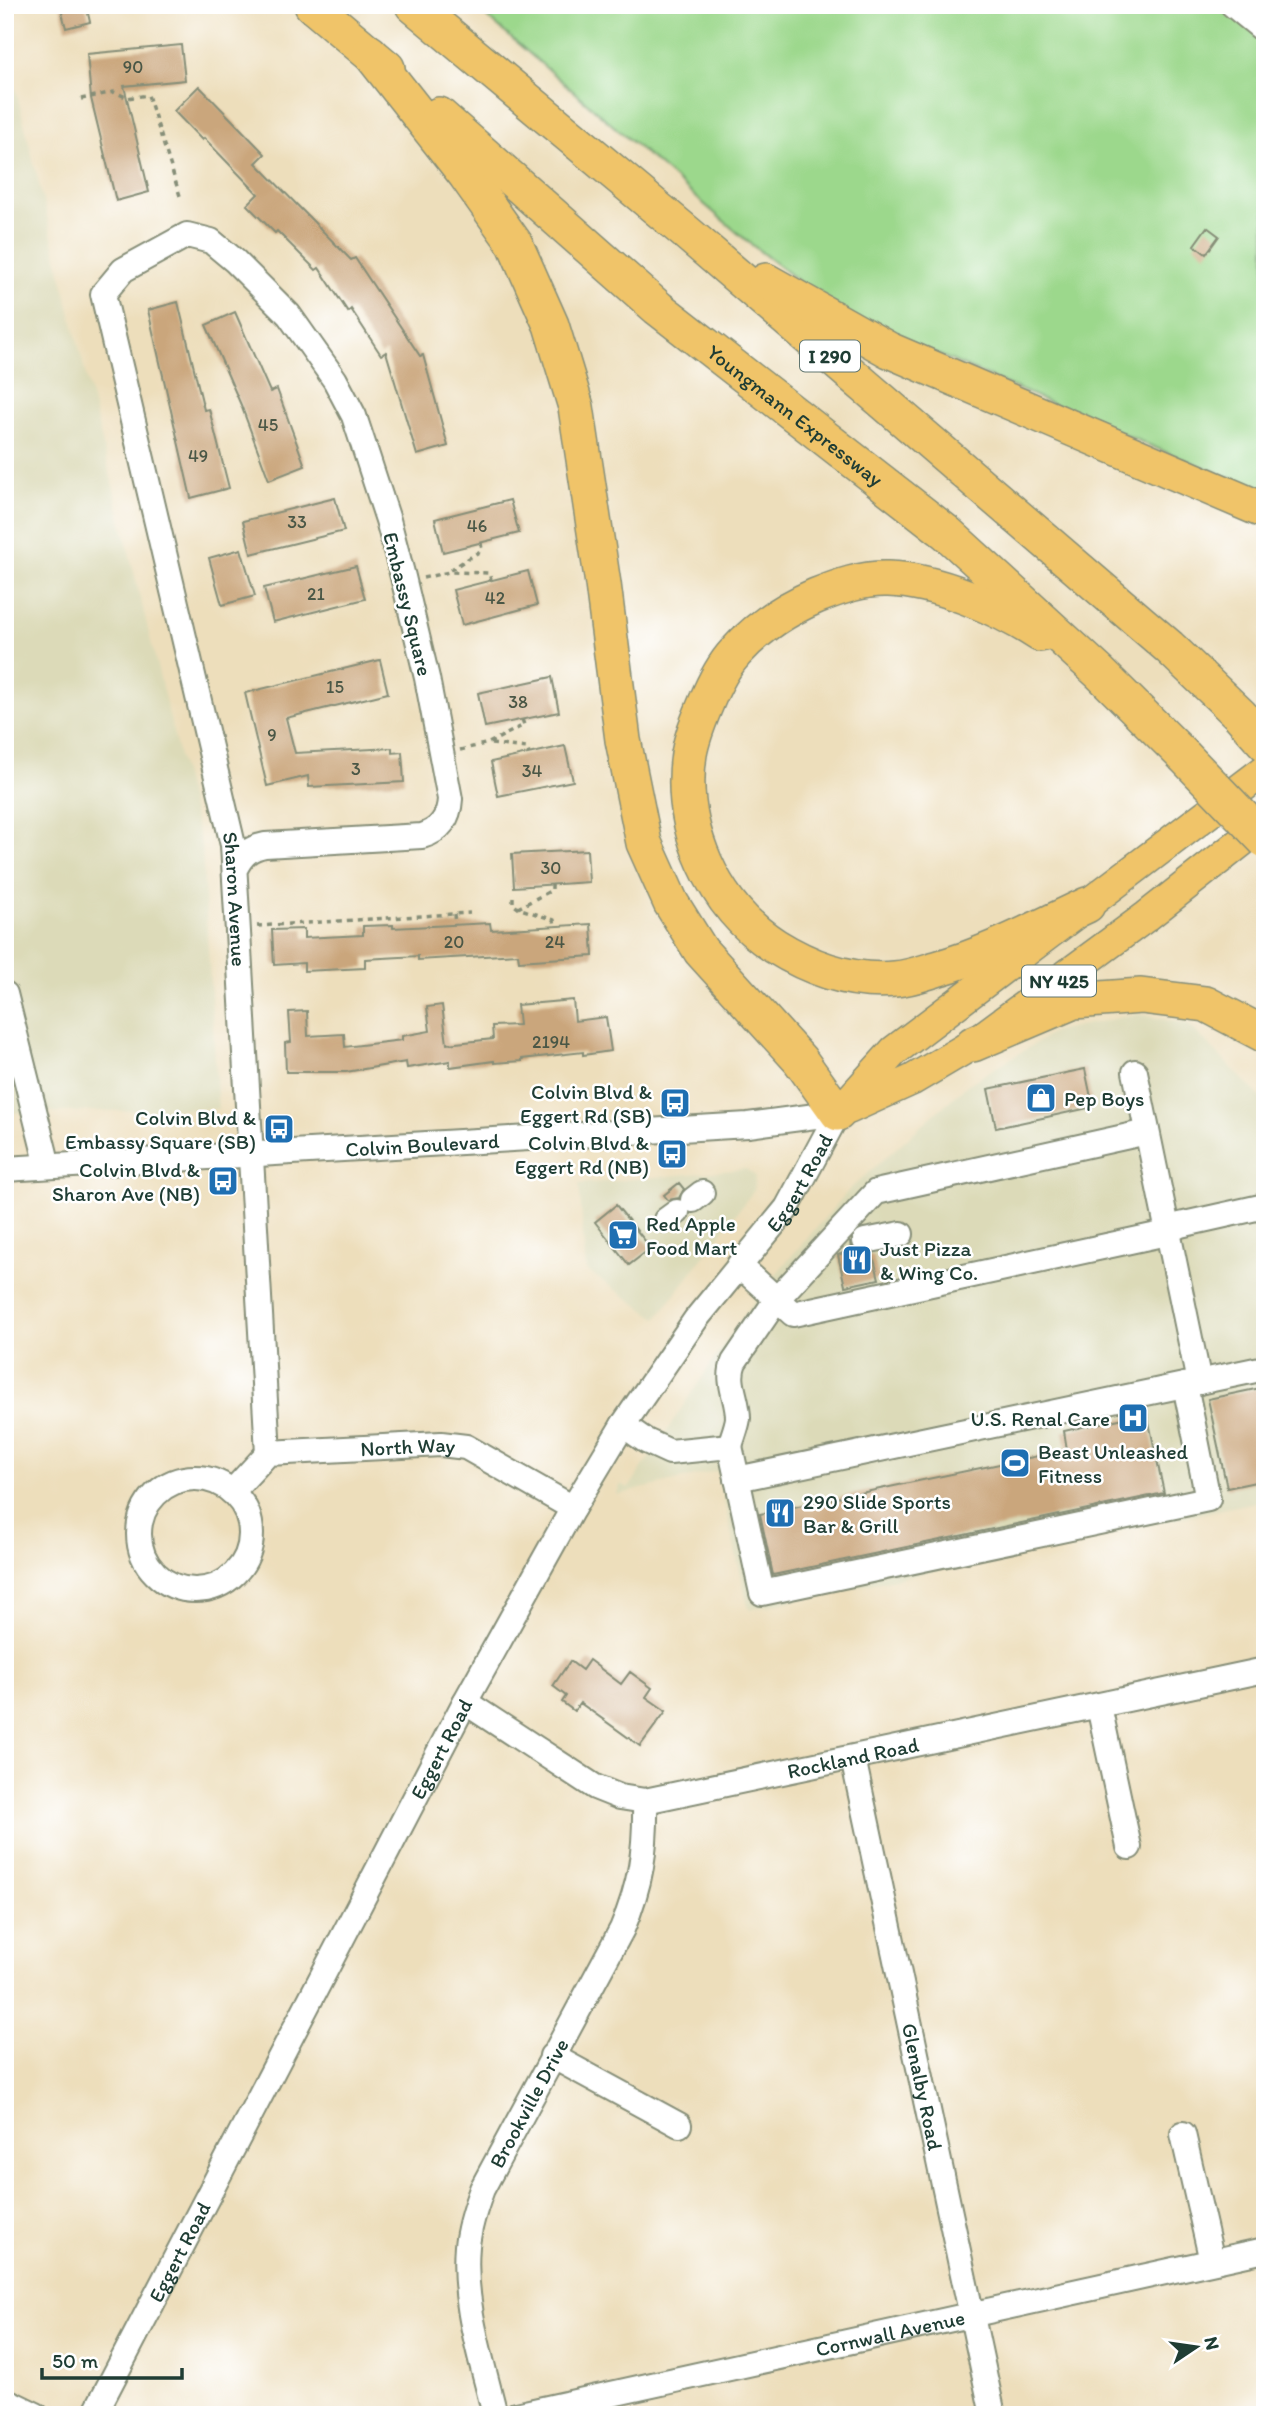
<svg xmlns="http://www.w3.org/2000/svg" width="1270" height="2420" font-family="Itim,sans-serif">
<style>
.built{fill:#dcdab8}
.green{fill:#9cd88c;stroke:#5e8a60;stroke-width:2}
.building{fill:#caa67c}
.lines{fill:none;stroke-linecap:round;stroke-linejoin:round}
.minor-casing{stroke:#868e78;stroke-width:28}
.major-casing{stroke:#868e78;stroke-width:33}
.highway-casing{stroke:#868e78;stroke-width:38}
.path{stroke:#868e78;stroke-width:3.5;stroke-dasharray:5 5;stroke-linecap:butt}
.minor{stroke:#fff;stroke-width:24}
.major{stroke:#f0c469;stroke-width:30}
.highway{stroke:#f0c469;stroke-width:35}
.highway-bridge-casing{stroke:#868e78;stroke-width:38;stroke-linecap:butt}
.highway-bridge{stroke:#f0c469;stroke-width:35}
.labels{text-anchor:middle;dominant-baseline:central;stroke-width:5;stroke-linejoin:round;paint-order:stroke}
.number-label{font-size:18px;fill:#4a5746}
.shield{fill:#fff;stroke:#627771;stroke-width:2}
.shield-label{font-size:19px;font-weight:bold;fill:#1f3d34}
.street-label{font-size:21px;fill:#1f3d34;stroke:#fff}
.poi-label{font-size:21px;fill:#1f3d34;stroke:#fff;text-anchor:end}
</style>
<rect width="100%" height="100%" fill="#fff"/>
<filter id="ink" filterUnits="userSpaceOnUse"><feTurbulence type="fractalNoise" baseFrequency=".0143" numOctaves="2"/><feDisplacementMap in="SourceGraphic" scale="14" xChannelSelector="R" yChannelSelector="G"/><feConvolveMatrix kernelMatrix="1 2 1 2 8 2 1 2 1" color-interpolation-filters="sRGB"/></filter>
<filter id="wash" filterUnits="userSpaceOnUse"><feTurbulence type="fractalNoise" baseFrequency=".00686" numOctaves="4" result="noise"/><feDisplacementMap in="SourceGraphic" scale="28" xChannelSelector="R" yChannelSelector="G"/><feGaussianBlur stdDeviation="1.57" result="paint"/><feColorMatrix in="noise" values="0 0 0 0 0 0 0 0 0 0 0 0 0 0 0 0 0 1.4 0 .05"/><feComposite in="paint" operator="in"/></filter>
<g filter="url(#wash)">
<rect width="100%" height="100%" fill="#eddebb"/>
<path class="built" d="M5,45L202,850L218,1109L5,1113Z
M1137,1014L1188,1024L1265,1102V1500L749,1610L717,1471L616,1495L621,1484L629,1488L740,1320L782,1267L849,1190L967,1085L1056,1031Z
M746,1169L755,1176L754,1190L657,1318L586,1270L579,1184Z"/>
<path class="green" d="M473,5H1248L1265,17V491L1163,451L864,323L807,288L747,241Z"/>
<g id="blocks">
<path class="building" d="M60,5H86L90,22L66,28Z
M181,45L185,80L124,86L149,192L116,201L91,98L87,54Z
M199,86L265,154L256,163L351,260L355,258L420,356L423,355L448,446L417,455L386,352L381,355L351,309L348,312L319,268L316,270L277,231L275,233L247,205L258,194L204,138L202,140L174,111Z
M1207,227L1219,236L1206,254L1194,245Z
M178,302L204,410L209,409L229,488L191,498L148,310Z
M235,312L270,392L277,389L305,466L269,480L241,405L206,325Z
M335,498L344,531L251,554L243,521Z
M510,500L519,533L443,552L435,519Z
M241,549L255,596L222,605L209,558Z
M356,566L365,599L273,622L264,588Z
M528,571L537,605L462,625L453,590Z
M380,660L388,693L286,718L295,753L392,748V753L402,752L404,782L309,787L308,776L267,786L245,693Z
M552,677L559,712L485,727L478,693Z
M565,746L573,781L498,796L491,762Z
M587,850L589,882L514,887L512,854Z
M490,923L491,930L591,924L593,956L519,961L518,954L418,960V956L365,959V968L304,971V963L274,965L272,930L304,929V938L363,935V926L393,925V928Z
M573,1000L575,1021L606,1017L611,1051L583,1055V1052L522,1059V1061L494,1063V1061L450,1067V1061L407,1068L406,1062L346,1072H286L285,1043L291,1042L289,1012L307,1011L308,1036L344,1034L345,1047L402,1040V1036L430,1031L427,1007L442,1005L447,1044L493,1039L492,1026L519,1025L517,1005Z
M1085,1069L1093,1107L996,1128L988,1089Z
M679,1183L684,1189L679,1198L668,1200L664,1195Z
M616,1205L651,1248L629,1265L595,1222Z
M850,1241L853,1250L860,1255H873L879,1279L845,1286L838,1255L851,1250Z
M1265,1387V1480L1227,1488L1208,1399Z
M1147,1413L1164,1493L773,1575L760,1514L1067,1450L1064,1431Z
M589,1660L621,1684L630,1672L652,1688L646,1697L666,1711L640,1746L580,1703L574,1711L562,1702L566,1696L553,1686L570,1661L582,1670Z"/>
</g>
</g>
<g filter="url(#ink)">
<use href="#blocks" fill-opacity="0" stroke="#868e78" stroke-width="2"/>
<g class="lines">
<g class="minor-casing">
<g id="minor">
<path d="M1233,5L1265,31"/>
<path id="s1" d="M235,869C242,855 249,848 265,845L422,836C440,831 449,818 450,799L427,678L403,577L388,520L354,416L335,380L289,315L235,261L211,241L187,235L123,270L103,294L233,845L268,1453"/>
<path d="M5,994L48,1166"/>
<path d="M1135,1072L1199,1382"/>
<path id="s2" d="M5,1169L748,1125L838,1113"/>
<path d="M693,1200L702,1193"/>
<path d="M666,1220L677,1212"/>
<path d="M865,1241L901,1234"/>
<path d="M739,1265L793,1314L1162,1234L1180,1225L1265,1206"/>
<path d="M623,1425L646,1441L670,1452L730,1446L762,1593L1208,1499L1185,1385"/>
<path d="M730,1446C732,1438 737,1427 738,1418C738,1398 726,1382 734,1362L777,1299L876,1192L1147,1132"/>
<path id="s3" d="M268,1453L441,1444L466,1447L573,1508"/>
<circle cx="195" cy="1534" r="56"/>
<path d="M737,1479L1265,1368"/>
<path d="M232,1492L268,1453"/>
<path id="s4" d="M465,1702L595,1787L620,1797L645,1801L1265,1670"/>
<path d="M1099,1706L1129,1847"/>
<path id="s5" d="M853,1758L993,2415"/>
<path d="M552,2056L679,2125"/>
<path d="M1183,2134L1212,2261"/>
<path d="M5,2400L36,2415"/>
<path id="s6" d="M94,2415L465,1702L573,1508L623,1425L696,1319L787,1208L838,1113"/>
<path id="s7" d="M495,2415C482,2360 462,2303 467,2246C469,2226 475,2208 482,2189L622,1929C641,1884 646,1850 645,1801"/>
<path id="s8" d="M516,2415L1265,2250"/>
</g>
</g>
<g class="major-casing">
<path id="major" d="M848,1109L912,1080L973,1044L1147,916L1265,823
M838,1113L894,1051L1265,770"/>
</g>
<g class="highway-casing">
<g id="highway">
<path d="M312,5L387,68"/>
<path d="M413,5L688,234L1169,647L1240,715L1265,743"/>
<path d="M370,53L466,175L515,244L551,325L576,407L603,584L623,740L644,843L671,903L701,951L800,1060L838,1113"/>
<path id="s9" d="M439,115L658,308L947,533L1099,672L1184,756"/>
<path d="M766,281L889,350L1265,511"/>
<path d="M1040,634C1000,608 936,580 888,579C863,578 839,587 816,596C786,609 757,628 735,653C722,667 713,686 706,703C699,720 692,736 689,754C678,827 713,906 775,946C812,969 852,983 895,979C909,978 923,973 936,969C989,954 1038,928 1087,905"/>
<path d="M973,1044L1074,1001L1141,996L1206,1004L1265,1035"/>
</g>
</g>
<path class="path" d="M81,99L114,92L128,98L148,95L181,199
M450,570L482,550L481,543
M423,578L449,572L489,573L491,580
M491,744L527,748L529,754
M460,750L489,743L524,725L522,719
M552,884V890L518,908L554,920L555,926
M513,897V904L518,908
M454,914L455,925
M257,926L470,913"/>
<use href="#minor" class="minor"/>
<use href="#major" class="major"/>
<use href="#highway" class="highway"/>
<g class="highway-bridge-casing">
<path id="highway-bridge" d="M1184,756L1265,840"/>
</g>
<use href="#highway-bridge" class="highway-bridge"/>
</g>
</g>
<defs>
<g id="shop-square" transform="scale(1.575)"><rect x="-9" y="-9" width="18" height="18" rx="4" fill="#1f6fb2" stroke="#fff"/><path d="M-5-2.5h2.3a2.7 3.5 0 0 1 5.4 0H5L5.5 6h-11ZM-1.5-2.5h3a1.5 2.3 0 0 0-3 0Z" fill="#fff"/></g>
<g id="bus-square" transform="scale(1.575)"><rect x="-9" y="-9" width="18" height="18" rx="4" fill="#1f6fb2" stroke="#fff"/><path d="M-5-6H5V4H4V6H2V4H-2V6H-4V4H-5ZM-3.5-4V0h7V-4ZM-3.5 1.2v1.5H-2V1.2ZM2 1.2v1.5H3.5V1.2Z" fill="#fff"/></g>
<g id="supermarket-square" transform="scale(1.575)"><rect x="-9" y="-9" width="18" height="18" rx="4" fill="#1f6fb2" stroke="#fff"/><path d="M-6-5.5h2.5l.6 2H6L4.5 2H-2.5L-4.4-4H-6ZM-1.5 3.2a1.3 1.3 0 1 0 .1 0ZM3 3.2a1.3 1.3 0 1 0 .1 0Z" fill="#fff"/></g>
<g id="restaurant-square" transform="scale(1.575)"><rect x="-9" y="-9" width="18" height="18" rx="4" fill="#1f6fb2" stroke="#fff"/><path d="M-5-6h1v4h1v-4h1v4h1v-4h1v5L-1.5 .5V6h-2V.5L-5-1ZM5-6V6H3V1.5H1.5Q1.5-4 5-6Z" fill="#fff"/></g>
<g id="hospital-square" transform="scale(1.575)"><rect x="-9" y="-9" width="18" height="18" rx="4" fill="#1f6fb2" stroke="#fff"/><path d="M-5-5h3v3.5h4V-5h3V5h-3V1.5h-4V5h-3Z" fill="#fff"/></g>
<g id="stadium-square" transform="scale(1.575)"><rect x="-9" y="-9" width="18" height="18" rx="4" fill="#1f6fb2" stroke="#fff"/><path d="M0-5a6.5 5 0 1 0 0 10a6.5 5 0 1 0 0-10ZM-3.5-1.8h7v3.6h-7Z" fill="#fff"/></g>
</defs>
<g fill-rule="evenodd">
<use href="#shop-square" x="1041" y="1098"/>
<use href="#bus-square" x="675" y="1103"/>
<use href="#bus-square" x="279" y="1129"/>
<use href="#bus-square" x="672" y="1154"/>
<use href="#bus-square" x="223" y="1181"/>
<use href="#supermarket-square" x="623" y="1235"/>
<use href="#restaurant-square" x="857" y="1260"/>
<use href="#hospital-square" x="1133" y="1418"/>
<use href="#stadium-square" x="1015" y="1463"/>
<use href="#restaurant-square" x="780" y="1513"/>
</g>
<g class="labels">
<g class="number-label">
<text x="133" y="67">90</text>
<text x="268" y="425">45</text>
<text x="198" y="456">49</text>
<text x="297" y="522">33</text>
<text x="477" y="526">46</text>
<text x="316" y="594">21</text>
<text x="495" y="598">42</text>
<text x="335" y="687">15</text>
<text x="518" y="702">38</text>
<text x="272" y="735">9</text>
<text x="356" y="769">3</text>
<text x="532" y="771">34</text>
<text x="551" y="868">30</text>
<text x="454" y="942">20</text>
<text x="555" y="942">24</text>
<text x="551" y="1042">2194</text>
</g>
<g class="shield">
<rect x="800" y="340.5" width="60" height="31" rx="5"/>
<rect x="1022" y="965.5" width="74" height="31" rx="5"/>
</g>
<g class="shield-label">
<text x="830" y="356">I 290</text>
<text x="1059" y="981">NY 425</text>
</g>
<g class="street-label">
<text stroke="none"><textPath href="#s9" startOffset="466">Youngmann Expressway</textPath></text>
<text transform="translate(408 604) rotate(76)">Embassy Square</text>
<text stroke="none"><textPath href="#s1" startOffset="1620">Sharon Avenue</textPath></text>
<text stroke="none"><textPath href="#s2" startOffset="418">Colvin Boulevard</textPath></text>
<text stroke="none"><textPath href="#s6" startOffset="1423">Eggert Road</textPath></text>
<text stroke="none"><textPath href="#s3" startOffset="140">North Way</textPath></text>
<text stroke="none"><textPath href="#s6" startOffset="751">Eggert Road</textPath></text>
<text stroke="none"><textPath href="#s4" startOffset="420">Rockland Road</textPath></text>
<text stroke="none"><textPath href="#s5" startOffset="336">Glenalby Road</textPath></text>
<text stroke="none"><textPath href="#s7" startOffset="329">Brookville Drive</textPath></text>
<text stroke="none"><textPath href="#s6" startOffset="184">Eggert Road</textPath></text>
<text stroke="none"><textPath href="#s8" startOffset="383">Cornwall Avenue</textPath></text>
</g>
<g class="poi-label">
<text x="652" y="1091">Colvin Blvd &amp;<tspan x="652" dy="24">Eggert Rd (SB)</tspan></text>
<text x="1064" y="1098" text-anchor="start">Pep Boys</text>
<text x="256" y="1117">Colvin Blvd &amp;<tspan x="256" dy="24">Embassy Square (SB)</tspan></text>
<text x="649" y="1142">Colvin Blvd &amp;<tspan x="649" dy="24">Eggert Rd (NB)</tspan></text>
<text x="200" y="1169">Colvin Blvd &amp;<tspan x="200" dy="24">Sharon Ave (NB)</tspan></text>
<text x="646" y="1223" text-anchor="start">Red Apple<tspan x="646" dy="24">Food Mart</tspan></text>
<text x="880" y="1248" text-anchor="start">Just Pizza<tspan x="880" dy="24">&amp; Wing Co.</tspan></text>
<text x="1110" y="1418">U.S. Renal Care</text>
<text x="1038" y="1451" text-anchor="start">Beast Unleashed<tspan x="1038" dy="24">Fitness</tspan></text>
<text x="803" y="1501" text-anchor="start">290 Slide Sports<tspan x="803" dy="24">Bar &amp; Grill</tspan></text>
</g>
</g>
<rect width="1270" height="2420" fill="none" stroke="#fff" stroke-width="28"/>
<g transform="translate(1196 2347) rotate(77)" stroke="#ffffff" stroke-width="5" paint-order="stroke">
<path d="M0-5L12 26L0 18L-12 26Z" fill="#1f3d34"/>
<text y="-10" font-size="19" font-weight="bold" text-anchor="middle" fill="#1f3d34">N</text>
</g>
<path d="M42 2368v10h140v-10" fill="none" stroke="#1f3d34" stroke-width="3.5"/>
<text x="52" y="2368" font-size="21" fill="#1f3d34" stroke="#ffffff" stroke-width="5" paint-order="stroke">50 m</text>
</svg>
